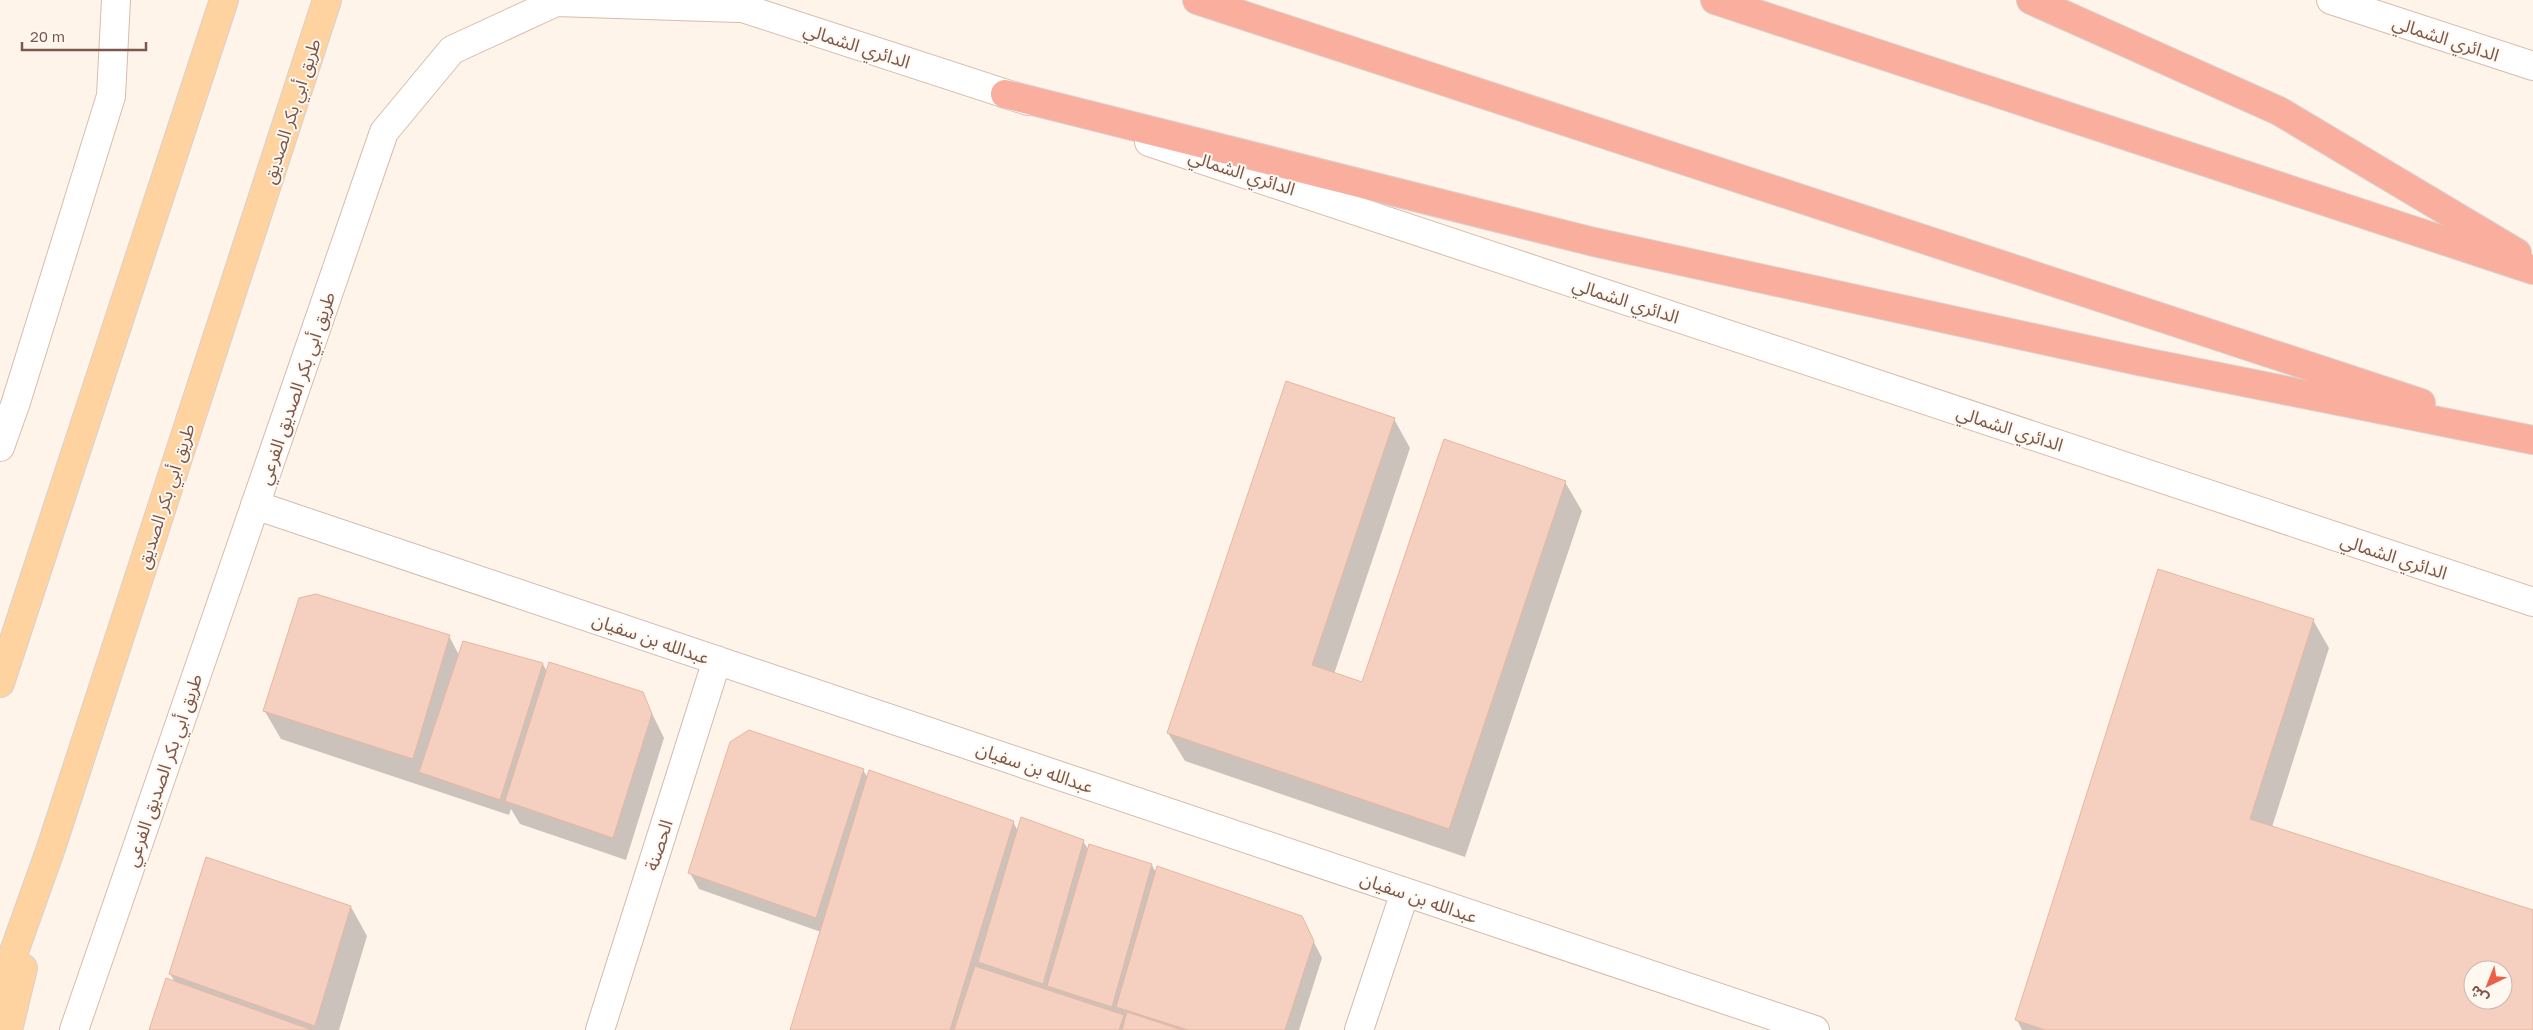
<svg xmlns="http://www.w3.org/2000/svg" width="2533" height="1030" font-family="'Golos Text','Noto Sans Arabic',sans-serif">
<style>
.shadow{fill:#0003;fill-rule:evenodd}
.building{fill:#f5d0c0;stroke:#e8b59f;fill-rule:evenodd}
.lines{fill:none;stroke-linecap:round;stroke-linejoin:round}
.street-casing{stroke:#d2baae;stroke-width:30}
.secondary-casing{stroke:#d7bcad;stroke-width:30}
.primary-casing{stroke:#dad0cd;stroke-width:30}
.highway-casing{stroke:#dad0cd;stroke-width:30}
.street{stroke:#fff;stroke-width:28}
.secondary{stroke:#fff;stroke-width:28}
.primary{stroke:#fed3a0;stroke-width:28}
.highway{stroke:#faae9e;stroke-width:28}
.labels{text-anchor:middle;dominant-baseline:central;stroke-width:4;stroke-linejoin:round;paint-order:stroke}
.street-label{font-size:18px;fill:#7b584b;stroke:#fff8f1}
</style>
<rect width="100%" height="100%" fill="#fef4ea"/>
<path class="shadow" d="M1394,419L1410,448L1334,674L1363,684L1565,482L1582,511L1465,857L1185,761L1168,733Z
M2313,620L2329,648L2272,827L2533,911V1030H2022L2017,1020ZM2473,970H2503V1000H2473Z
M449,636L459,655L543,664L547,672L642,693L664,738L626,860L520,824L511,809L509,815L281,739L264,710Z
M863,770L868,778L1013,822L1018,831L1083,841L1089,851L1152,865L1156,873L1301,917L1322,958L1299,1030H791L821,932L699,889L690,873Z
M351,907L367,936L339,1030H151L175,982L170,974Z"/>
<path class="building" d="M1286,381L1395,418L1312,665L1362,682L1444,439L1566,481L1449,829L1167,733Z
M2158,569L2314,619L2250,819L2533,910V1030H2045L2015,1020ZM2473,970H2503V1000H2473Z
M316,594L450,635L413,759L263,711L299,598Z
M463,641L543,663L500,800L419,772Z
M549,662L643,692L652,714L613,838L505,801Z
M749,730L864,769L816,918L688,873L730,742Z
M869,770L1014,821L950,1030H790Z
M1021,817L1084,840L1043,984L978,962Z
M1089,844L1152,864L1112,1007L1047,986Z
M206,857L351,906L315,1026L169,974Z
M1157,866L1302,916L1314,941L1285,1030H1188L1116,1007Z
M975,966L1124,1015L1119,1030H954Z
M166,978L312,1030H149Z
M1127,1012L1182,1030H1122Z"/>
<g class="lines">
<g class="street-casing">
<path id="street" d="M255,505L1815,1030
M600,1030L717,660
M1359,1030L1405,892"/>
</g>
<g class="secondary-casing">
<path id="secondary" d="M718,0L1028,101
M2331,0L2533,66
M1149,142L2533,602
M0,447L16,402L111,96L116,0
M74,1030L384,132L452,50L556,2L738,8"/>
</g>
<g class="primary-casing">
<path id="primary" d="M0,683L224,0
M0,991L51,848L327,0
M8,1030L23,968"/>
</g>
<g class="highway-casing">
<path id="highway" d="M1197,0L2421,403
M1715,0L2533,270
M2031,0L2279,111L2517,253
M1005,94L1594,242L2139,361L2533,440"/>
</g>
<use href="#street" class="street"/>
<use href="#secondary" class="secondary"/>
<use href="#primary" class="primary"/>
<use href="#highway" class="highway"/>
</g>
<g class="labels">
<g class="street-label">
<text transform="translate(2446 38) rotate(18)">الدائري الشمالي</text>
<text transform="translate(857 45) rotate(18)">الدائري الشمالي</text>
<text transform="translate(291 111) rotate(-72)">طريق أبي بكر الصديق</text>
<text transform="translate(1242 172) rotate(18)">الدائري الشمالي</text>
<text transform="translate(1626 300) rotate(18)">الدائري الشمالي</text>
<text transform="translate(296 388) rotate(-71)">طريق أبي بكر الصديق الفرعي</text>
<text transform="translate(2010 428) rotate(18)">الدائري الشمالي</text>
<text transform="translate(165 496) rotate(-72)">طريق أبي بكر الصديق</text>
<text transform="translate(2394 556) rotate(18)">الدائري الشمالي</text>
<text transform="translate(651 638) rotate(19)">عبدالله بن سفيان</text>
<text transform="translate(1035 767) rotate(19)">عبدالله بن سفيان</text>
<text transform="translate(163 770) rotate(-71)">طريق أبي بكر الصديق الفرعي</text>
<text transform="translate(658 845) rotate(-72)">الحصنة</text>
<text transform="translate(1419 897) rotate(19)">عبدالله بن سفيان</text>
</g>
</g>
<g transform="translate(2488 985) rotate(223)"><circle r="24" fill="#fff8f1" stroke="#cab8af"/>
<path d="M0-4L9 19L0 12L-9 19Z" fill="#ec604a"/>
<text y="-8" font-size="14" font-weight="bold" text-anchor="middle" fill="#7b584b">ش</text>
</g>
<path d="M22 42v8h124v-8" fill="none" stroke="#7b584b" stroke-width="2.5"/>
<text x="30" y="42" font-size="15" fill="#7b584b" stroke="#fff8f1" stroke-width="4" paint-order="stroke">20 m</text>
</svg>
